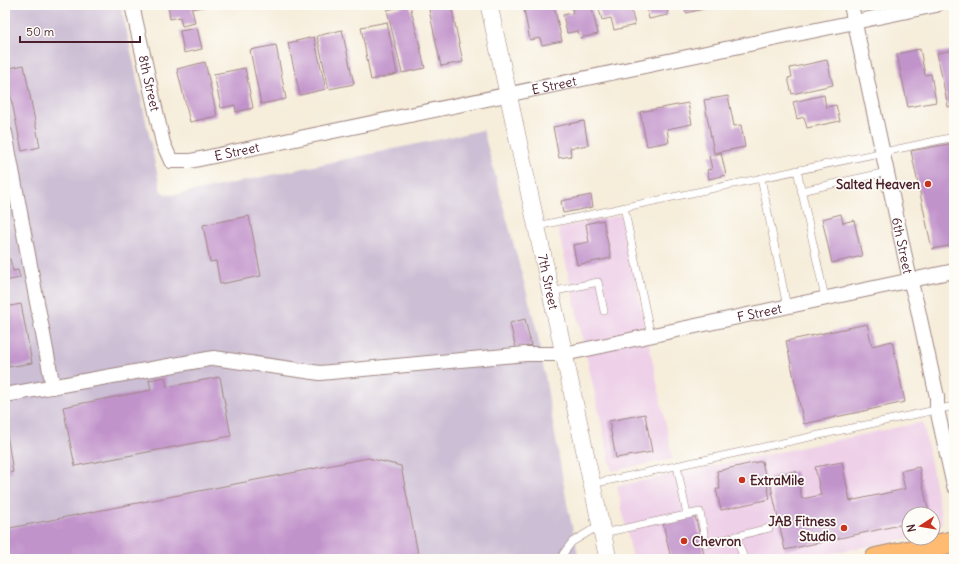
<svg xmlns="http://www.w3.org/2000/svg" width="959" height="564" font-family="Delius,sans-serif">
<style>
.built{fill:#eed0e8}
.industrial{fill:#ccbed4}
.building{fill:#c193cb}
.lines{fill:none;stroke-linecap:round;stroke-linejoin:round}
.service-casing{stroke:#a08682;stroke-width:8}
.minor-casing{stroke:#a08682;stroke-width:16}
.tertiary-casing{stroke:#a08682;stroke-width:18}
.primary-casing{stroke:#a08682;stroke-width:24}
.service{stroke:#fff;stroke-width:7}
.minor{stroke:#fff;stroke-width:14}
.tertiary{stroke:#fff;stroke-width:17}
.primary{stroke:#febb71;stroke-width:22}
.poi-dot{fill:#c8321e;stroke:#fdfcf7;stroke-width:1.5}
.labels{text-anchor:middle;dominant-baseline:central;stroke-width:3.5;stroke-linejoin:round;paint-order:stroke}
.street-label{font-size:13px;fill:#4a1f2b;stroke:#fdfcf7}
.poi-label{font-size:13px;font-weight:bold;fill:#4a1f2b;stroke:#fdfcf7;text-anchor:end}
</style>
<rect width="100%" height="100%" fill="#fdfcf7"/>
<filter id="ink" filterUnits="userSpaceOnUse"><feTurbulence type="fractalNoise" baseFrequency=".025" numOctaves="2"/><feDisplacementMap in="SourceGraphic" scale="8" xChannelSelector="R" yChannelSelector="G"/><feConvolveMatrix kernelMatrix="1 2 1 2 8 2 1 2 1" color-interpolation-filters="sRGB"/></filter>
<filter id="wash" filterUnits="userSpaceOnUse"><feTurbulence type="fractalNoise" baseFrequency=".012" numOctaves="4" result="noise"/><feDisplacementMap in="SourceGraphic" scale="16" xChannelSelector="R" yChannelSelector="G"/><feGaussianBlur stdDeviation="0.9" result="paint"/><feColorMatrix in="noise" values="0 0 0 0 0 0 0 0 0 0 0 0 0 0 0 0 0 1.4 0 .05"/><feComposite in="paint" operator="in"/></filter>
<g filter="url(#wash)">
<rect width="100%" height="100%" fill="#f6edda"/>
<path class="built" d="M622,215L673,459L612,471L558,228Z
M923,422L942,521L938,531L933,533V514H909L910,538L803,559H633L617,486Z"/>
<path class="industrial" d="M5,5H121L161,191L166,194L172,195L196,191L483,130L537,331L567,503L579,559H5Z"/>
<g id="blocks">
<path class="building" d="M168,5H208V6L192,9L195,23L182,26L180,17L170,19Z
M410,5L425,68L402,73L387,10Z
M428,5H451L463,62L441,66Z
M523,5H547V7L554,6L562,41L542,45L540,38L530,40Z
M581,5H591L598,34L580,38L578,31L567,33L563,15L573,13L572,9L581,7Z
M598,5H630L635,25L614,30L611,18L602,20Z
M646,5H666L668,15L649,19Z
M684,5H704V9L686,13Z
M387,22L397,74L371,80L361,27Z
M197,28L202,49L184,53L180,31Z
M342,30L354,84L329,89L317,36Z
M314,37L326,89L300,95L288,43Z
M276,45L286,99L261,104L250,50Z
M920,49L925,75L931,74L936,102L908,107L897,54Z
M954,50V106L948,107L937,53Z
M827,60L833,85L792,94L788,78L792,77L790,68Z
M205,62L217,116L190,122L177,69Z
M24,65L40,147L22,151L5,69Z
M245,68L253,108L236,112L235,105L221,108L214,74Z
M824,95L826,107L836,105L840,121L807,128L804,117L797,119L793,102Z
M728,96L734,126L741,125L745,147L714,153L704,100Z
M688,103L692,124L667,129L669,142L647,146L640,112Z
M584,121L588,145L570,148L571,156L559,158L553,127Z
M954,143V245L932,249L911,151Z
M721,153L726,175L709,179L707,170L712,169L709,156Z
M591,195L593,207L563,213L561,201Z
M841,214L843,223L854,220L862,256L832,263L822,219Z
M249,216L261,276L220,284L216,261L210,262L203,225Z
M603,220L611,258L577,265L573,245L589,242L586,224Z
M10,259L13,271L18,270L20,278L5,281V260Z
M21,304L32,363L9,367L7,353H5V307Z
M525,319L531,345L516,349L510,323Z
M867,324L872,346L892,341L905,402L804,424L786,341Z
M165,377L167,387L220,377L231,436L75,466L63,407L151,390L149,380Z
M645,414L652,452L616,458L609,421Z
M6,428L13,472L5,474V429Z
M368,458L401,466L419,559H5V529Z
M762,461L770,499L721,510L716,489H720L717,471Z
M842,462L850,501L905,489L901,471L919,467L929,514H909V523L785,550L769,477L796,471L802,499L821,495L815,467Z
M695,516L705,558L671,559L663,523Z"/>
</g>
</g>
<g filter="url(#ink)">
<use href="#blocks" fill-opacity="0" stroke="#a08682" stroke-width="1"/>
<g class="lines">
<g class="service-casing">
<path id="service" d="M797,170L825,298
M761,178L787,307
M801,191L887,172
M624,207L651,336
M537,226L954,137
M551,292L598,282L604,311
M677,466L687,515
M592,484L954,406
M603,533L700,512L706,544L769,528
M736,536L744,559
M564,559L563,554L572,542L600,525"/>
</g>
<g class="minor-casing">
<g id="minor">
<path id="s1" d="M132,5L163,143L171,161H190L936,5"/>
<path id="s2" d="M851,5L910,280L917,305L937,397V409L954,486"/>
<path d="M5,133L53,387"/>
<path id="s3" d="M5,395L214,358L320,373L526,354H564L954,271"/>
</g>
</g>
<g class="tertiary-casing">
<g id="tertiary">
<path id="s4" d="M489,5L608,559"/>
</g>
</g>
<g class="primary-casing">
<path id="primary" d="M876,559L954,542"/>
</g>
<use href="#service" class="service"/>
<use href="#minor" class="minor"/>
<use href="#tertiary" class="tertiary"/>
<use href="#primary" class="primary"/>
</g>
</g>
<g class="poi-dot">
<circle cx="928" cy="184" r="4"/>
<circle cx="742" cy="480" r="4"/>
<circle cx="844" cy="528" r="4"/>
<circle cx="684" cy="541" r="4"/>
</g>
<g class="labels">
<g class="street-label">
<text stroke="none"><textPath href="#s1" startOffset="80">8th Street</textPath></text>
<text stroke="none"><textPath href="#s1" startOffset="552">E Street</textPath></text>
<text stroke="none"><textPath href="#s1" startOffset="228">E Street</textPath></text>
<text stroke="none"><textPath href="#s2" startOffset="246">6th Street</textPath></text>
<text stroke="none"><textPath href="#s4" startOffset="283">7th Street</textPath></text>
<text stroke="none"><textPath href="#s3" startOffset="764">F Street</textPath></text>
</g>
<g class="poi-label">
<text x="920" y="184">Salted Heaven</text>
<text x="750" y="480" text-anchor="start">ExtraMile</text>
<text x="836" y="521">JAB Fitness<tspan x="836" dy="15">Studio</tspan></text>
<text x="692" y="541" text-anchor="start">Chevron</text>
</g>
</g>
<rect width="959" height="564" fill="none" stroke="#fdfcf7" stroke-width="20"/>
<g transform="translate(921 526) rotate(258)"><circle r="19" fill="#fdfcf7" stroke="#b5a4a5"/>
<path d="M0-3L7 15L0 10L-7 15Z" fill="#c8321e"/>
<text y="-6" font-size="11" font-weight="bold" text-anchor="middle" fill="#4a1f2b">N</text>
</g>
<path d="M20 36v6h120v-6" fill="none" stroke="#4a1f2b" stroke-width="2"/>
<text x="26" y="36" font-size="12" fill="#4a1f2b" stroke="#fdfcf7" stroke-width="3" paint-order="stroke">50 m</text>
</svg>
